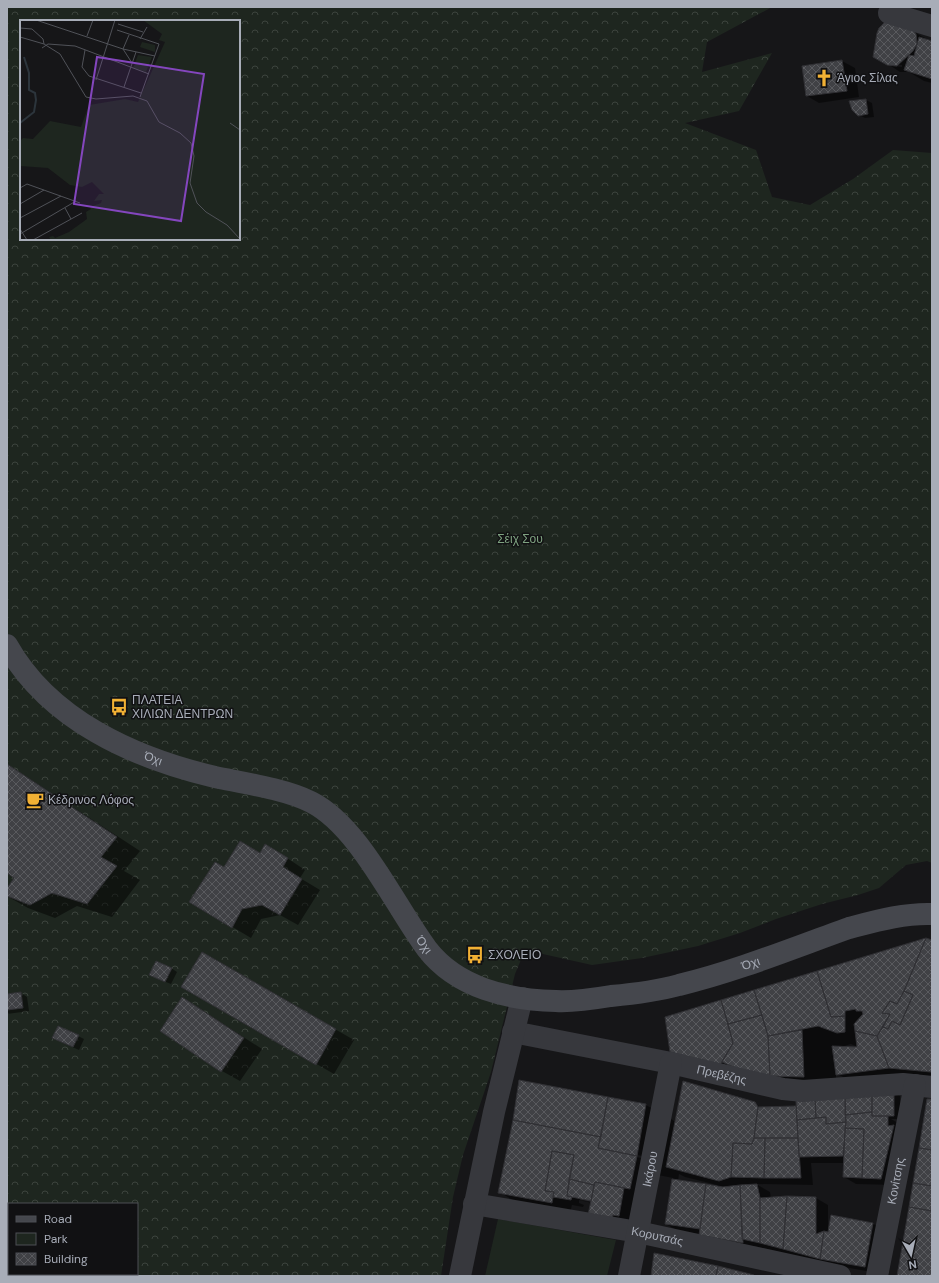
<svg xmlns="http://www.w3.org/2000/svg" width="939" height="1283" font-family="'DM Sans',sans-serif">
<style>
.green{fill:#1e261f}
.forest{fill:url(#forest-crowns);fill-rule:evenodd}
.shadow{fill:#0007;fill-rule:evenodd}
.building{fill:url(#building-cross-hatch);stroke:#303034}
.lines{fill:none;stroke-linecap:round;stroke-linejoin:round}
.street{stroke:#37383d;stroke-width:22}
.secondary{stroke:#45474d;stroke-width:22}
.labels{text-anchor:middle;dominant-baseline:central;stroke-width:3;stroke-linejoin:round;paint-order:stroke}
.poi-label{font-size:12px;fill:#a8adb8;stroke:#111113;text-anchor:start}
.park-label{font-size:12px;fill:#7fa381;stroke:#111113}
.street-label{font-size:12px;fill:#a8adb8;stroke:#111113}
.inset-river{fill:none;stroke:#2c353c;stroke-width:2}
.inset-road{fill:none;stroke:#505258;stroke-width:1}
.view{fill:#8446be;fill-opacity:0.15;stroke:#8446be;stroke-width:2}
.inset-edge{fill:none;stroke:#a8adb8;stroke-width:2}
</style>
<defs>
<pattern id="forest-crowns" width="20" height="18" patternUnits="userSpaceOnUse"><rect width="20" height="18" fill="#1e261f"/><path d="M2 6a3 3 0 1 1 6 0M12 15a3 3 0 1 1 6 0" fill="none" stroke="#3c433d"/></pattern>
<pattern id="building-cross-hatch" width="8" height="8" patternUnits="userSpaceOnUse"><rect width="8" height="8" fill="#404145"/><path d="M0 0l8 8M0 8l8-8" fill="none" stroke="#595a5e"/></pattern>
</defs>
<rect width="100%" height="100%" fill="#161618"/>
<path class="green" d="M498,1219L616,1240L607,1276H485Z"/>
<path class="forest" d="M7,7H772L707,42L702,72L772,53L739,111L685,123L756,150L772,197L810,205L853,179L893,150L932,153V863L927,861L906,865L879,888L858,895L822,904L776,919L740,933L698,946L642,958L592,965L525,950L515,974L491,1072L463,1155L453,1197L441,1276H7ZM21,21H239V239H21ZM9,1204H137V1274H9Z"/>
<path class="shadow" d="M912,31L925,38L927,41L932,42V83L924,81L909,72H900L891,66L902,67V65L887,64Z
M842,61L855,68L859,97L819,103L807,96L803,67Z
M866,100L872,103L874,117L865,118L859,115Z
M7,764L140,851L124,871L140,880L112,917L77,906L55,918L28,908L7,896V890L15,877L7,872Z
M260,854L284,856L305,870L300,878L320,890L298,925L280,915L261,919L251,938L191,902L224,868Z
M926,939L932,941V1083L850,1081L836,1073V1095L704,1070L667,1017ZM851,1044L858,1047V1048L841,1047Z
M202,953L354,1040L334,1074L183,987Z
M171,968L177,972L171,984L156,978Z
M21,993L27,997L29,1011L7,1014V995Z
M183,998L262,1049L240,1081L222,1071Z
M78,1036L84,1039L79,1050L59,1041Z
M894,1092L900,1096V1119H891L900,1124L894,1185L856,1184L844,1177V1163H811L813,1185L756,1184L770,1192L771,1198H816L828,1205V1230L872,1223L885,1231L877,1273L833,1265L754,1246L755,1250L700,1234L678,1231L666,1224L673,1178L653,1174L631,1223L602,1221L592,1203L579,1200V1203L584,1205L583,1207L572,1205L570,1213L518,1203L499,1192L646,1105L676,1122L754,1103L761,1108L797,1107ZM629,1153L642,1156L641,1158L631,1156ZM679,1174L685,1177L717,1185V1187L678,1181ZM580,1198L596,1202L595,1203L580,1200Z"/>
<path class="building" d="M886,21L913,30L916,34L917,44L913,51L897,66L887,65L873,57L877,33L879,28Z
M919,37L932,41V79L904,70L909,55L914,56Z
M842,60L847,91L806,96L802,66Z
M866,99L868,114L858,116L852,110L849,101Z
M7,764L117,837L101,857L117,866L87,904L52,893L30,905L7,896V888L14,878L7,873Z
M240,841L260,853L265,844L288,858L283,867L302,879L280,915L262,905L242,909L232,928L189,902L215,862L224,867Z
M926,938L932,940V1071L931,1072L889,1068L877,1036L883,1027L888,1029L892,1021L900,1025L913,995L904,991Z
M926,938L904,991L897,1004L890,1001L882,1013L890,1014L877,1036L855,1031L854,1024L863,1014L862,1011H856V1009L845,1011V1016L831,1017L817,971Z
M202,952L336,1029L316,1065L181,987Z
M156,961L172,968L165,982L149,975Z
M817,971L831,1017L845,1016V1032L837,1033L818,1026L768,1036L754,990Z
M754,990L762,1015L728,1024L721,1000Z
M904,991L913,995L900,1025L892,1021L888,1029L883,1027L890,1014L882,1013L890,1001L897,1004Z
M21,992L23,1008L7,1010V994Z
M182,997L244,1038L221,1072L160,1031Z
M721,1000L733,1043L720,1065L670,1052L665,1017Z
M762,1015L768,1036L770,1076L750,1074L722,1062L733,1043L728,1024Z
M58,1026L79,1035L73,1047L52,1038Z
M802,1030L804,1077L770,1076L768,1036Z
M855,1031L877,1036L889,1068L836,1075L832,1046L857,1047Z
M519,1080L608,1097L601,1137L513,1120Z
M683,1081L755,1102L758,1107L754,1138L752,1144L733,1143L731,1177L719,1181L666,1167Z
M894,1091V1116H872V1092Z
M872,1092V1112L845,1115V1094Z
M845,1094L846,1122L826,1124V1117L816,1118L815,1098Z
M608,1097L646,1104L637,1156L598,1148Z
M815,1098L816,1118L797,1120L796,1101Z
M927,1099H932V1150L919,1148Z
M796,1106L798,1138H754L758,1107Z
M872,1112V1116H888V1126L894,1125L881,1179L862,1178L864,1129L845,1128L846,1122L845,1115Z
M826,1117V1124L846,1122L843,1156L799,1157L797,1120Z
M513,1120L601,1137L598,1148L637,1156L630,1189L595,1182L594,1185L569,1179L574,1155L552,1151L545,1191L554,1192L552,1203L498,1193Z
M845,1128L864,1129L862,1178L843,1177Z
M754,1138H765L764,1178L731,1177L733,1143L752,1144Z
M765,1138H798L801,1178H764Z
M919,1148L932,1150V1186L913,1183Z
M552,1151L574,1155L567,1196L572,1197L571,1200L553,1197L554,1192L545,1191Z
M569,1179L594,1185L591,1201L567,1196Z
M672,1179L706,1184L700,1229L665,1224Z
M595,1182L624,1188L619,1216L613,1215L612,1219L588,1215Z
M913,1183L932,1186V1211L909,1207Z
M706,1184L723,1187L740,1185L743,1243L699,1235Z
M757,1184L760,1198V1243L742,1239L740,1185Z
M787,1196L783,1249L760,1243V1198Z
M787,1196L816,1197V1234L824,1231L820,1259L783,1249Z
M909,1207L932,1211V1276H897Z
M831,1215L873,1223L865,1267L820,1259L824,1231L828,1232Z
M654,1253L718,1266L716,1276H651Z
M718,1266L754,1275V1276H716Z"/>
<g class="lines">
<g class="street">
<path d="M889,13L932,26"/>
<path id="s1" d="M513,1032L671,1063L783,1089L803,1091L903,1084L932,1087"/>
<path id="s2" d="M474,1204L638,1232L840,1276"/>
<path d="M460,1276L494,1112L522,998"/>
<path id="s3" d="M629,1276L671,1063"/>
<path id="s4" d="M877,1276L915,1085"/>
</g>
<path class="secondary" id="s5" d="M7,645C49,720 134,758 215,777C244,783 285,789 311,802C359,826 395,906 427,949C457,988 509,1000 556,1001C574,1002 593,999 611,996C633,994 657,991 679,985C737,971 793,948 849,928C876,921 904,913 932,914"/>
</g>
<defs>
<g id="church-bare" transform="scale(1.38)"><path d="M-1.2-6h2.4v3.5h3.3v2.4h-3.3V6h-2.4V-.1h-3.3v-2.4h3.3Z" fill="#f2b134" stroke="#111113" stroke-width="2.5" paint-order="stroke"/></g>
<g id="bus-bare" transform="scale(1.38)"><path d="M-5-6H5V4H4V6H2V4H-2V6H-4V4H-5ZM-3.5-4V0h7V-4ZM-3.5 1.2v1.5H-2V1.2ZM2 1.2v1.5H3.5V1.2Z" fill="#f2b134" stroke="#111113" stroke-width="2.5" paint-order="stroke"/></g>
<g id="cafe-bare" transform="scale(1.38)"><path d="M-5.5-4.5H6V0H3Q3 3.5 0 3.5H-2.5Q-5.5 3.5-5.5 0ZM3-3.2v2h1.7v-2ZM-6 4.5H4V6H-6Z" fill="#f2b134" stroke="#111113" stroke-width="2.5" paint-order="stroke"/></g>
</defs>
<g fill-rule="evenodd">
<use href="#church-bare" x="824" y="78"/>
<use href="#bus-bare" x="119" y="707"/>
<use href="#cafe-bare" x="35" y="800"/>
<use href="#bus-bare" x="475" y="955"/>
</g>
<g class="labels">
<g class="poi-label">
<text x="837" y="78">Άγιος Σίλας</text>
<text x="132" y="700">ΠΛΑΤΕΙΑ<tspan x="132" dy="14">ΧΙΛΙΩΝ ΔΕΝΤΡΩΝ</tspan></text>
<text x="48" y="800">Κέδρινος Λόφος</text>
<text x="488" y="955">ΣΧΟΛΕΙΟ</text>
</g>
<g class="park-label">
<text x="520" y="539">Σέιχ Σου</text>
</g>
<g class="street-label">
<text stroke="none"><textPath href="#s5" startOffset="189">Όχι</textPath></text>
<text stroke="none"><textPath href="#s5" startOffset="537">Όχι</textPath></text>
<text stroke="none"><textPath href="#s5" startOffset="885">Όχι</textPath></text>
<text stroke="none"><textPath href="#s1" startOffset="213">Πρεβέζης</textPath></text>
<text stroke="none"><textPath href="#s3" startOffset="109">Ικάρου</textPath></text>
<text stroke="none"><textPath href="#s4" startOffset="97">Κονίτσης</textPath></text>
<text stroke="none"><textPath href="#s2" startOffset="186">Κορυτσάς</textPath></text>
</g>
</g>
<g transform="translate(20 20)">
<rect width="220" height="220" fill="#161618"/>
<path d="M122,22L135,25V32L120,27ZM118,35L132,37L126,52L113,48Z" fill="#1e261f"/>
<path d="M123,0H220V220H31L29,217L33,216L35,218L49,212L67,199L66,192L71,189L70,187L81,183L82,180L74,181L79,174H84L72,162L62,167L50,165L28,148L0,146V121L3,118L13,119L30,101L61,107L69,85L105,79L118,82L145,22L139,20L142,14Z" fill="#1e261f"/>
<path class="inset-river" d="M0,103L14,92L16,80L15,73L9,70V53L4,37"/>
<path class="inset-road" d="M16,0L103,29L135,36M98,4L123,12M0,8L12,9L23,19L24,24M97,10L139,24L120,77M109,15L103,29L112,43M67,16L73,0M0,17L24,24L40,34L66,77L76,79L113,76L127,81L139,102L160,113L171,123L174,136L170,163L177,183L186,192L207,205L220,219M120,19L127,7M22,28L28,24L55,26L129,54M65,30L62,47L69,56L121,73M76,60L95,0M104,67L116,32M210,103L220,110M0,168L7,164L60,183M0,184L24,170M45,188L51,199M0,198L41,176M0,209L7,220M0,214L56,181M13,220L62,193"/>
<path class="view" d="M77,37L184,54L161,201L54,184Z"/>
<rect width="220" height="220" class="inset-edge"/>
</g>
<rect width="939" height="1283" fill="none" stroke="#a8adb8" stroke-width="16"/>
<rect x="8" y="1203" width="130" height="72" fill="#111113" stroke="#4d4f55"/>
<rect x="16" y="1216" width="20" height="6" fill="#45474d" stroke="#4d4f55"/>
<text x="44" y="1223" font-size="12" fill="#a8adb8">Road</text>
<rect x="16" y="1233" width="20" height="12" fill="#1e261f" stroke="#4d4f55"/>
<text x="44" y="1243" font-size="12" fill="#a8adb8">Park</text>
<rect x="16" y="1253" width="20" height="12" fill="url(#building-cross-hatch)" stroke="#4d4f55"/>
<text x="44" y="1263" font-size="12" fill="#a8adb8">Building</text>
<g transform="translate(911 1255) rotate(171)" stroke="#111113" stroke-width="3" paint-order="stroke">
<path d="M0-3L7 15L0 10L-7 15Z" fill="#a8adb8"/>
<text y="-6" font-size="11" font-weight="bold" text-anchor="middle" fill="#a8adb8">N</text>
</g>
</svg>
